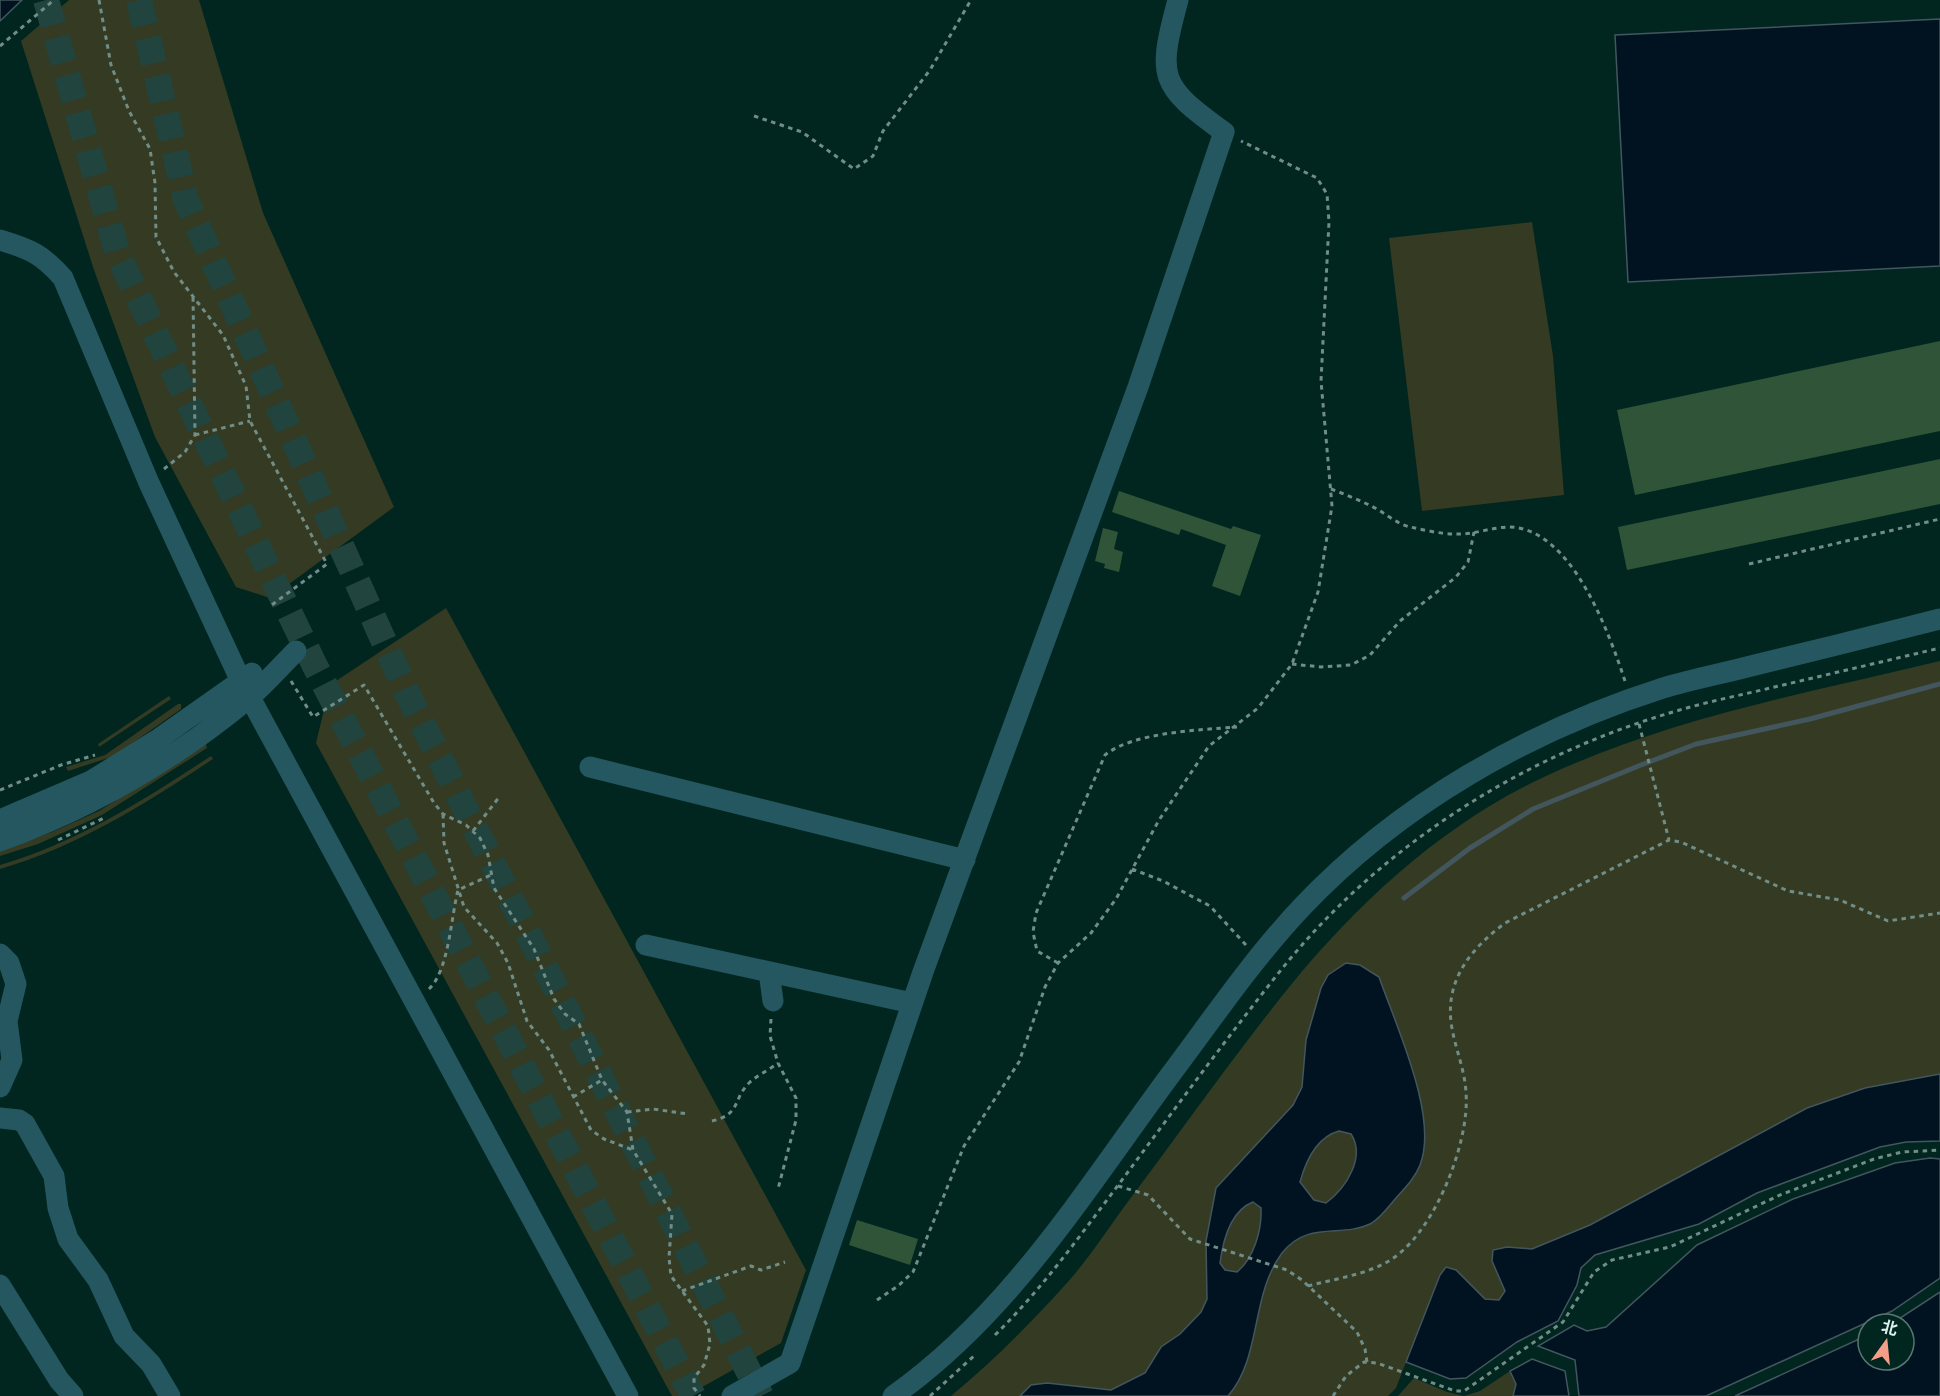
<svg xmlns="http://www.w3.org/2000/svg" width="1940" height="1396" font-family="Quicksand,'Noto Sans SC',sans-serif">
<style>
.green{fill:#343b22}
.water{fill:#011320;stroke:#43565e;stroke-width:1.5;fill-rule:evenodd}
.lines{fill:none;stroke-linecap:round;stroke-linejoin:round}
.stream{stroke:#43565e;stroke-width:5}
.building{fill:#2f5438}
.major-tunnel{stroke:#22443f;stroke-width:26;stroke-dasharray:26 13;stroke-linecap:butt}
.path{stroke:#718d88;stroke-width:3;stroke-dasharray:4.5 4.5;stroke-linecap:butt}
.minor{stroke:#24575f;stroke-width:21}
</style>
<rect width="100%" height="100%" fill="#012620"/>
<path class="green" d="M69,0H199L263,213L394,507L270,598L236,587L155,437L94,270L21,41Z
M1532,222L1553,356L1564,495L1422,511L1389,238Z
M446,608L806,1270L781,1343L686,1396H672L316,743L330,685Z
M1940,661V1074L1865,1088L1807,1108L1590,1225L1532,1249L1507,1247L1493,1261L1505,1291L1499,1300L1485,1299L1456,1270L1446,1267L1440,1275L1396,1388L1388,1396H951C992,1362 1030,1324 1066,1284C1087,1261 1105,1233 1124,1207C1179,1134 1232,1058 1290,986C1359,901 1446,822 1546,776C1671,718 1807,693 1940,661Z
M169,696L171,699L99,747L98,744Z
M178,704H181V709L114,756L68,771L66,767L105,755Z
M206,744L207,748L102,815L38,844L0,856V851L52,832L99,811Z
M211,756L213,759C145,804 79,846 0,869V865C78,842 144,800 211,756Z
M1510,1371L1516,1384L1513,1396H1464L1480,1391Z
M1414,1378L1447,1392L1464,1396H1398Z"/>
<path class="water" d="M0,0H22L0,21Z
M1940,19V266L1628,282L1615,35Z
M1346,963L1360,965L1379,977C1396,1026 1439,1117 1420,1165C1415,1178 1405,1188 1396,1198C1389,1206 1380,1219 1370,1224C1341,1238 1308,1220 1282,1253C1250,1296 1262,1357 1228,1396H1020L1031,1385L1047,1383L1111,1390L1145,1373L1161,1347L1180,1334L1201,1312L1207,1299L1206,1241L1216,1188L1293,1105L1302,1087L1306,1040L1321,988L1328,975ZM1339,1131L1351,1134C1366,1157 1346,1188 1326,1203L1314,1200L1300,1182C1306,1160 1317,1137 1339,1131ZM1253,1202L1261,1208C1262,1230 1254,1258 1237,1272L1225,1270L1220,1263C1223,1240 1230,1211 1253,1202Z
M1940,1074V1141L1906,1142L1880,1147L1757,1193L1699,1224L1595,1255L1581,1268L1577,1285L1558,1321L1517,1342L1466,1378L1450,1379L1406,1362L1440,1275L1446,1267L1456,1270L1485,1299L1499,1300L1505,1291L1492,1261L1493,1250L1507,1247L1532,1249L1590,1225L1807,1108L1865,1088Z
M1930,1158L1940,1159V1278L1892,1311L1706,1396H1579L1575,1360L1538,1346L1574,1325L1587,1331L1606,1327L1697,1245L1793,1199L1895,1163Z
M1940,1292V1396H1735L1868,1335V1360H1904V1324H1891Z
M1532,1359L1565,1371L1569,1396H1513L1516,1384L1510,1371Z"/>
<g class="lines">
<path class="stream" d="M1404,898L1470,848L1533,809L1641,765L1696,744L1810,719L1940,684"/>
</g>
<path class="building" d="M1940,341V431L1635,495L1617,410Z
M1940,459V504L1627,570L1618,527Z
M1119,491L1231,529L1233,526L1261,535L1240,596L1212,586L1226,545L1181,529L1179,535L1112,512Z
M1103,528L1118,532L1114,549L1123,552L1119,572L1104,568L1105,564L1095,561Z
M857,1220L918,1239L910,1265L849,1245Z"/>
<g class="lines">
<path class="major-tunnel" d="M46,0L118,255L314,664L693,1396
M139,0L186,200L408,695L761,1396"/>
<path class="path" d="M99,0L111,65L129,111L150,149L155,183L156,237L174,272L223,335L246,386L250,421L327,564L269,607
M0,46L54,0
M754,116L802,132L854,169L873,156L883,131L930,70L971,0
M195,435L250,421
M164,469L185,452L195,435L193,296
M1331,489C1344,494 1357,499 1369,505C1383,511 1396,524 1410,527C1424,530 1441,534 1455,534C1473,535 1492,527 1510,527C1572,529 1609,633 1625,681
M1749,564L1940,519
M1292,664L1321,667L1351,665L1370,655L1400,621L1456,577L1468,562L1474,532
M291,681L313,717L364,685L434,803L443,814L466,825L480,838L488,855L494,888L534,949L554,999L565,1014L579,1024L602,1080L627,1112L633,1150L672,1214L669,1258L671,1276L708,1326L710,1344L704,1365L694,1378V1388L700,1396
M1639,724L1669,840
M0,790L61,765L95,755
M443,814L444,843L464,907L497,943L508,963L527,1021L549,1050L591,1130L604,1139L633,1150
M473,831L500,796
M58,840L104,818
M1132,869L1163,881L1210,906L1246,945
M1058,963L1037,951L1033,932L1036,913L1105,755C1134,732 1199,730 1237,727
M429,989C449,970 451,917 458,890L491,875
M771,1019L770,1036L778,1063L796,1098V1120L778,1189
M573,1097L602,1080
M627,1112L653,1109L688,1114
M712,1121C742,1114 732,1099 750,1082C758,1075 769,1070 778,1063
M1118,1186L1148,1195L1190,1239L1287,1270L1302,1280L1357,1332L1365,1349L1367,1362
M1308,1286C1334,1279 1364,1275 1387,1262C1433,1237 1470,1143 1466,1093C1465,1069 1454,1046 1451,1022C1446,978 1472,948 1505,923L1669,840L1681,842L1788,891L1840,900L1888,921L1940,913
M682,1291L751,1266L761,1270L785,1262
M877,1300L898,1286L913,1272L964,1146L1019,1062L1045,987L1058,963L1091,933L1116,899L1159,820L1209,746L1258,708L1292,664L1318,592L1332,506L1321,381L1329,222L1327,194L1317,178L1241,141
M995,1335C1042,1289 1079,1237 1119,1184C1171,1114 1223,1043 1277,975C1376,849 1519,757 1673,712C1702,703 1732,697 1762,690C1821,676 1881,662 1940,648
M930,1396L975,1355
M1333,1396L1346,1376L1364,1362L1377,1363L1455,1391H1464L1563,1322L1594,1272L1612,1260L1670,1247L1780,1195L1874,1159L1902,1152L1940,1150"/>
<path class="minor" d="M0,240C30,249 42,254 63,278L149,483L240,679L628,1396
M590,767L965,860
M0,820L91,781L157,740L252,673
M0,841C91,808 176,759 250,697C266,683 281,666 296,651
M646,945L912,1003
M0,954L9,963L16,984L7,1021L12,1060L0,1087
M769,972L773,1001
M0,1118L19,1120L25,1124L54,1176L58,1208L68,1239L98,1280L124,1336L151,1364L170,1396
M0,1285L59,1380L73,1396
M732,1396L790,1363L923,972L1138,387L1224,132C1159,85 1157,78 1178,0
M893,1396C1011,1313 1087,1187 1171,1074C1213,1018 1253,959 1301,908C1399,804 1528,731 1663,688C1693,679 1725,673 1755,665C1817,650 1878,635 1940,619"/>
</g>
<g transform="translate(1886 1342) rotate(15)"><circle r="28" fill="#012620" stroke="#597772" stroke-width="1.5"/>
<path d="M0-4.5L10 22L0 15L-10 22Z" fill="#f49e89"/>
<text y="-9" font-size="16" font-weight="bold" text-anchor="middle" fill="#def1ed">北</text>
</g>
</svg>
